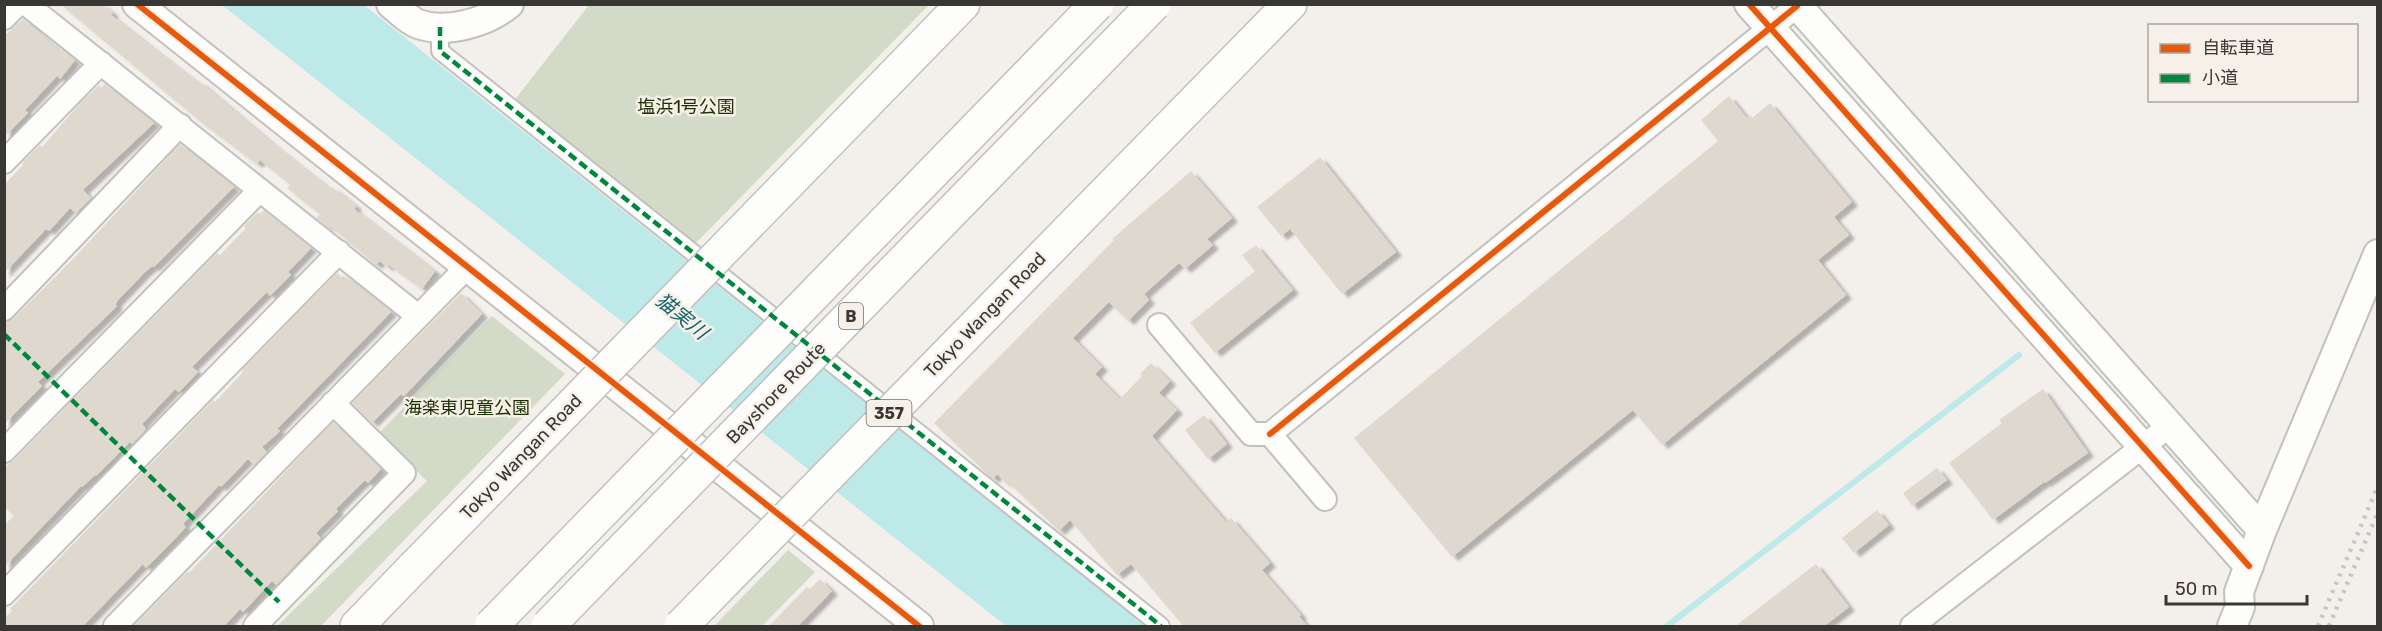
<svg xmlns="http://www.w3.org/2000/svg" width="2382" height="631" font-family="Rubik,'Noto Sans JP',sans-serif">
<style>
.green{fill:#d3dbc8}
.water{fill:#bee9e9}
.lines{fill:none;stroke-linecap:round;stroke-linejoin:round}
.stream{stroke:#bee9e9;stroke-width:6}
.building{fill:#dfd8cf;filter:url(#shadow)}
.pedestrian-casing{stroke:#c3c1be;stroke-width:20}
.minor-casing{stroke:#c3c1be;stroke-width:26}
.tertiary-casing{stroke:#c3c1be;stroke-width:32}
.trunk-casing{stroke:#c3c1be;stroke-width:36}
.pedestrian{stroke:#fdfdfc;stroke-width:16}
.minor{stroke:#fdfdfc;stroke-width:22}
.tertiary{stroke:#fdfdfc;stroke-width:28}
.trunk{stroke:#fdfdfc;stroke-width:33}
.rail{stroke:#c6c6c5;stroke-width:4.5;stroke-dasharray:3 6;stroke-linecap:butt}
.trunk-bridge-casing{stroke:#c3c1be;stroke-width:36;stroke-linecap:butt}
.motorway-bridge-casing{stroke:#c3c1be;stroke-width:36;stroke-linecap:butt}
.trunk-bridge{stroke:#fdfdfc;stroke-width:33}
.motorway-bridge{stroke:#fdfdfc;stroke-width:33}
.quiet{stroke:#00873e;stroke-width:4.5;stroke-dasharray:9 4.5;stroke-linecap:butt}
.cycleway-casing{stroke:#f6f0e9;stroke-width:10}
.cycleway{stroke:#e8590c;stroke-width:6}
.labels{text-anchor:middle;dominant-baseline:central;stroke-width:5;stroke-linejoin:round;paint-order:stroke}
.shield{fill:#f6f0e9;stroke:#726e6a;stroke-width:1.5}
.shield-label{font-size:16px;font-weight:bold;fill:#393734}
.park-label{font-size:18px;fill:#1c3103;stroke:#f6f0e9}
.street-label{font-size:18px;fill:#393734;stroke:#f6f0e9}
.water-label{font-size:20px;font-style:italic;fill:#106467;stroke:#f6f0e9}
</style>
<defs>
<filter id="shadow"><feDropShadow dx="6" dy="4" stdDeviation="1.5" flood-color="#0004"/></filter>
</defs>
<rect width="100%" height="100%" fill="#f3f0ec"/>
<path class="green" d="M589,5H929L695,244L513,102Z
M492,316L565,374L321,626H277L427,481L378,434Z
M788,550L815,572L762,626H714Z"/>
<path class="water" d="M222,5H364L1146,626H1006Z"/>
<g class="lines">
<path class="stream" d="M1667,626L2019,355"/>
</g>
<path class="building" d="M60,4H102L113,13L111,15L172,63L198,83L199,81L273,144L330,189L332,187L356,206L354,209L435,271L422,289L389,265L387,267L380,261L376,265L330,226L328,227L316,218L320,214L287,188L290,185L260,160L257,164L200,121Z
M23,19L59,51L61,49L75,60L60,79L57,76L25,110L28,113L4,137V36Z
M105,84L154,123L86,187L83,190L91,198L76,213L70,208L49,231L46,229L4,273V185L23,165L22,163L40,145L42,147L81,102L99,85L101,88Z
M1729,96L1747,118L1750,115L1752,118L1770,103L1852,202L1834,217L1849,235L1818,260L1846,295L1662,445L1633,410L1452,557L1354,438L1718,141L1701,120Z
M180,144L234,187L154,267L152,266L144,273L118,300L115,305L117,306L38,382L42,386L4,424V324L14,318L74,258Z
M1320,157L1396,252L1342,294L1290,229L1281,236L1257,207Z
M1191,171L1232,218L1207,239L1213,245L1185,269L1179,263L1144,294L1149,300L1128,321L1109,302L1073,338L1102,367L1095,374L1120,399L1142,376L1140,374L1151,363L1170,381L1159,393L1177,410L1152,436L1226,522L1231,518L1270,563L1262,570L1301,615L1299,616L1308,627H1184L1131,564L1117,575L1070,520L1059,531L1007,481L1006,483L997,474L993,479L985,472L934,423L1114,240L1112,239Z
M264,210L311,248L288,272L291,275L270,296L267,292L192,367L198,372L179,392L175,389L142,424L146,429L132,444L130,442L96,476L95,475L82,487L81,486L4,567V525L14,516L4,506V467L14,460L217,253L220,255L246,228L244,226L258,212L260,214Z
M1256,245L1293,290L1215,353L1190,323L1255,271L1242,255Z
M337,273L344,280L347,277L391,312L277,429L280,431L262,447L267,452L254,465L248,459L221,487L219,485L183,524L186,527L163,551L146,568L143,564L82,627H4V618L12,611L10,609L213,400L215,402L243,372L242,370Z
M461,293L482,314L404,396L401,394L372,423L352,403Z
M2043,389L2088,453L2045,483L2044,482L1993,520L1949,463L2002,423L1999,420Z
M1204,415L1227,444L1208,459L1185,430Z
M333,422L381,469L368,483L365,480L336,509L338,511L316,533L321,538L276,585L272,581L243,612L240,609L223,627H133L188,571L189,573Z
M1937,468L1947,480L1912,506L1903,493Z
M1877,510L1889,525L1854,553L1842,538Z
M1816,564L1849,607L1823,627H1734Z
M820,579L832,591L797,627H768L807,587L810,589Z"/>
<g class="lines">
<g class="pedestrian-casing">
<path id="pedestrian" d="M440,27V51L1161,626"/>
</g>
<g class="minor-casing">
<path id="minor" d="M26,4L418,316
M4,18L18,4
M4,162L101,63
M4,309L180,125
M1159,325L1251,434H1270L1325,499
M1270,434L1797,6
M4,451L260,190
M4,594L339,252
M115,626L467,267
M255,626L404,473L333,403
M1912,626L2168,427"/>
</g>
<g class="tertiary-casing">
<path id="tertiary" d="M137,4L919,626
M391,4C400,11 408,20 418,24C446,34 486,23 509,4
M1749,4L2249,566
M1796,4L2262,530
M2232,626L2240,607L2239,592L2262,530L2378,254"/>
</g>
<g class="trunk-casing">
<path id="trunk" d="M891,78L963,4
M1098,200L1290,4
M357,626L414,567"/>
</g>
<use href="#pedestrian" class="pedestrian"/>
<use href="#minor" class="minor"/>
<use href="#tertiary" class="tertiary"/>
<use href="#trunk" class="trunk"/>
<path class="rail" d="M2318,626L2378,486
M2329,626L2378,512"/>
<g class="trunk-bridge-casing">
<path id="trunk-bridge" d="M414,567L891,78
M681,626L1098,200"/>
</g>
<g class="motorway-bridge-casing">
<path id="motorway-bridge" d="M491,626L1097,4
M548,626L1154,4"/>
</g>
<use href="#trunk-bridge" class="trunk-bridge"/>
<use href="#motorway-bridge" class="motorway-bridge"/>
<path class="quiet" d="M440,27V51L1161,626
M4,334L279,602"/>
<g class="cycleway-casing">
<path id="cycleway" d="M137,4L919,626
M1749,4L2249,566
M1270,434L1797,6"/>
</g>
<use href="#cycleway" class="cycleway"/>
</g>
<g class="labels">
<g class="shield">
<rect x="839" y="303" width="24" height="26" rx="4.5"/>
<rect x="866.5" y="400" width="45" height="26" rx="4.5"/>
</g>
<g class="shield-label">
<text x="851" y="316">B</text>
<text x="889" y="413">357</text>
</g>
<g class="park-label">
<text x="686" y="107">塩浜1号公園</text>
<text x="467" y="408">海楽東児童公園</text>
</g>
<g class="street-label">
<text transform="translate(985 315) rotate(-46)">Tokyo Wangan Road</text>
<text transform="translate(776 393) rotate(-46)">Bayshore Route</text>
<text transform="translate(521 457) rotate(-46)">Tokyo Wangan Road</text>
</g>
<g class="water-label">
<text transform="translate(682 316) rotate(39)">猫実川</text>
</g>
</g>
<rect width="2382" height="631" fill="none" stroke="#393734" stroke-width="12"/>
<rect x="2148" y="24" width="210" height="78" fill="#f6f0e9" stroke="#aaa6a1" stroke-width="1.5"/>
<rect x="2160" y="44" width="30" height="9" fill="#e8590c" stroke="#aaa6a1" stroke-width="1.5"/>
<text x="2202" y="54" font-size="18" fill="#393734">自転車道</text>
<rect x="2160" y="74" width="30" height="9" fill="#00873e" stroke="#aaa6a1" stroke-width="1.5"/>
<text x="2202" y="84" font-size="18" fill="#393734">小道</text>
<path d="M2166 595v9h141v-9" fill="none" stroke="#393734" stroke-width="3"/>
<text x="2175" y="595" font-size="18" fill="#393734" stroke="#f6f0e9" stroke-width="4.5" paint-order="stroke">50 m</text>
</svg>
